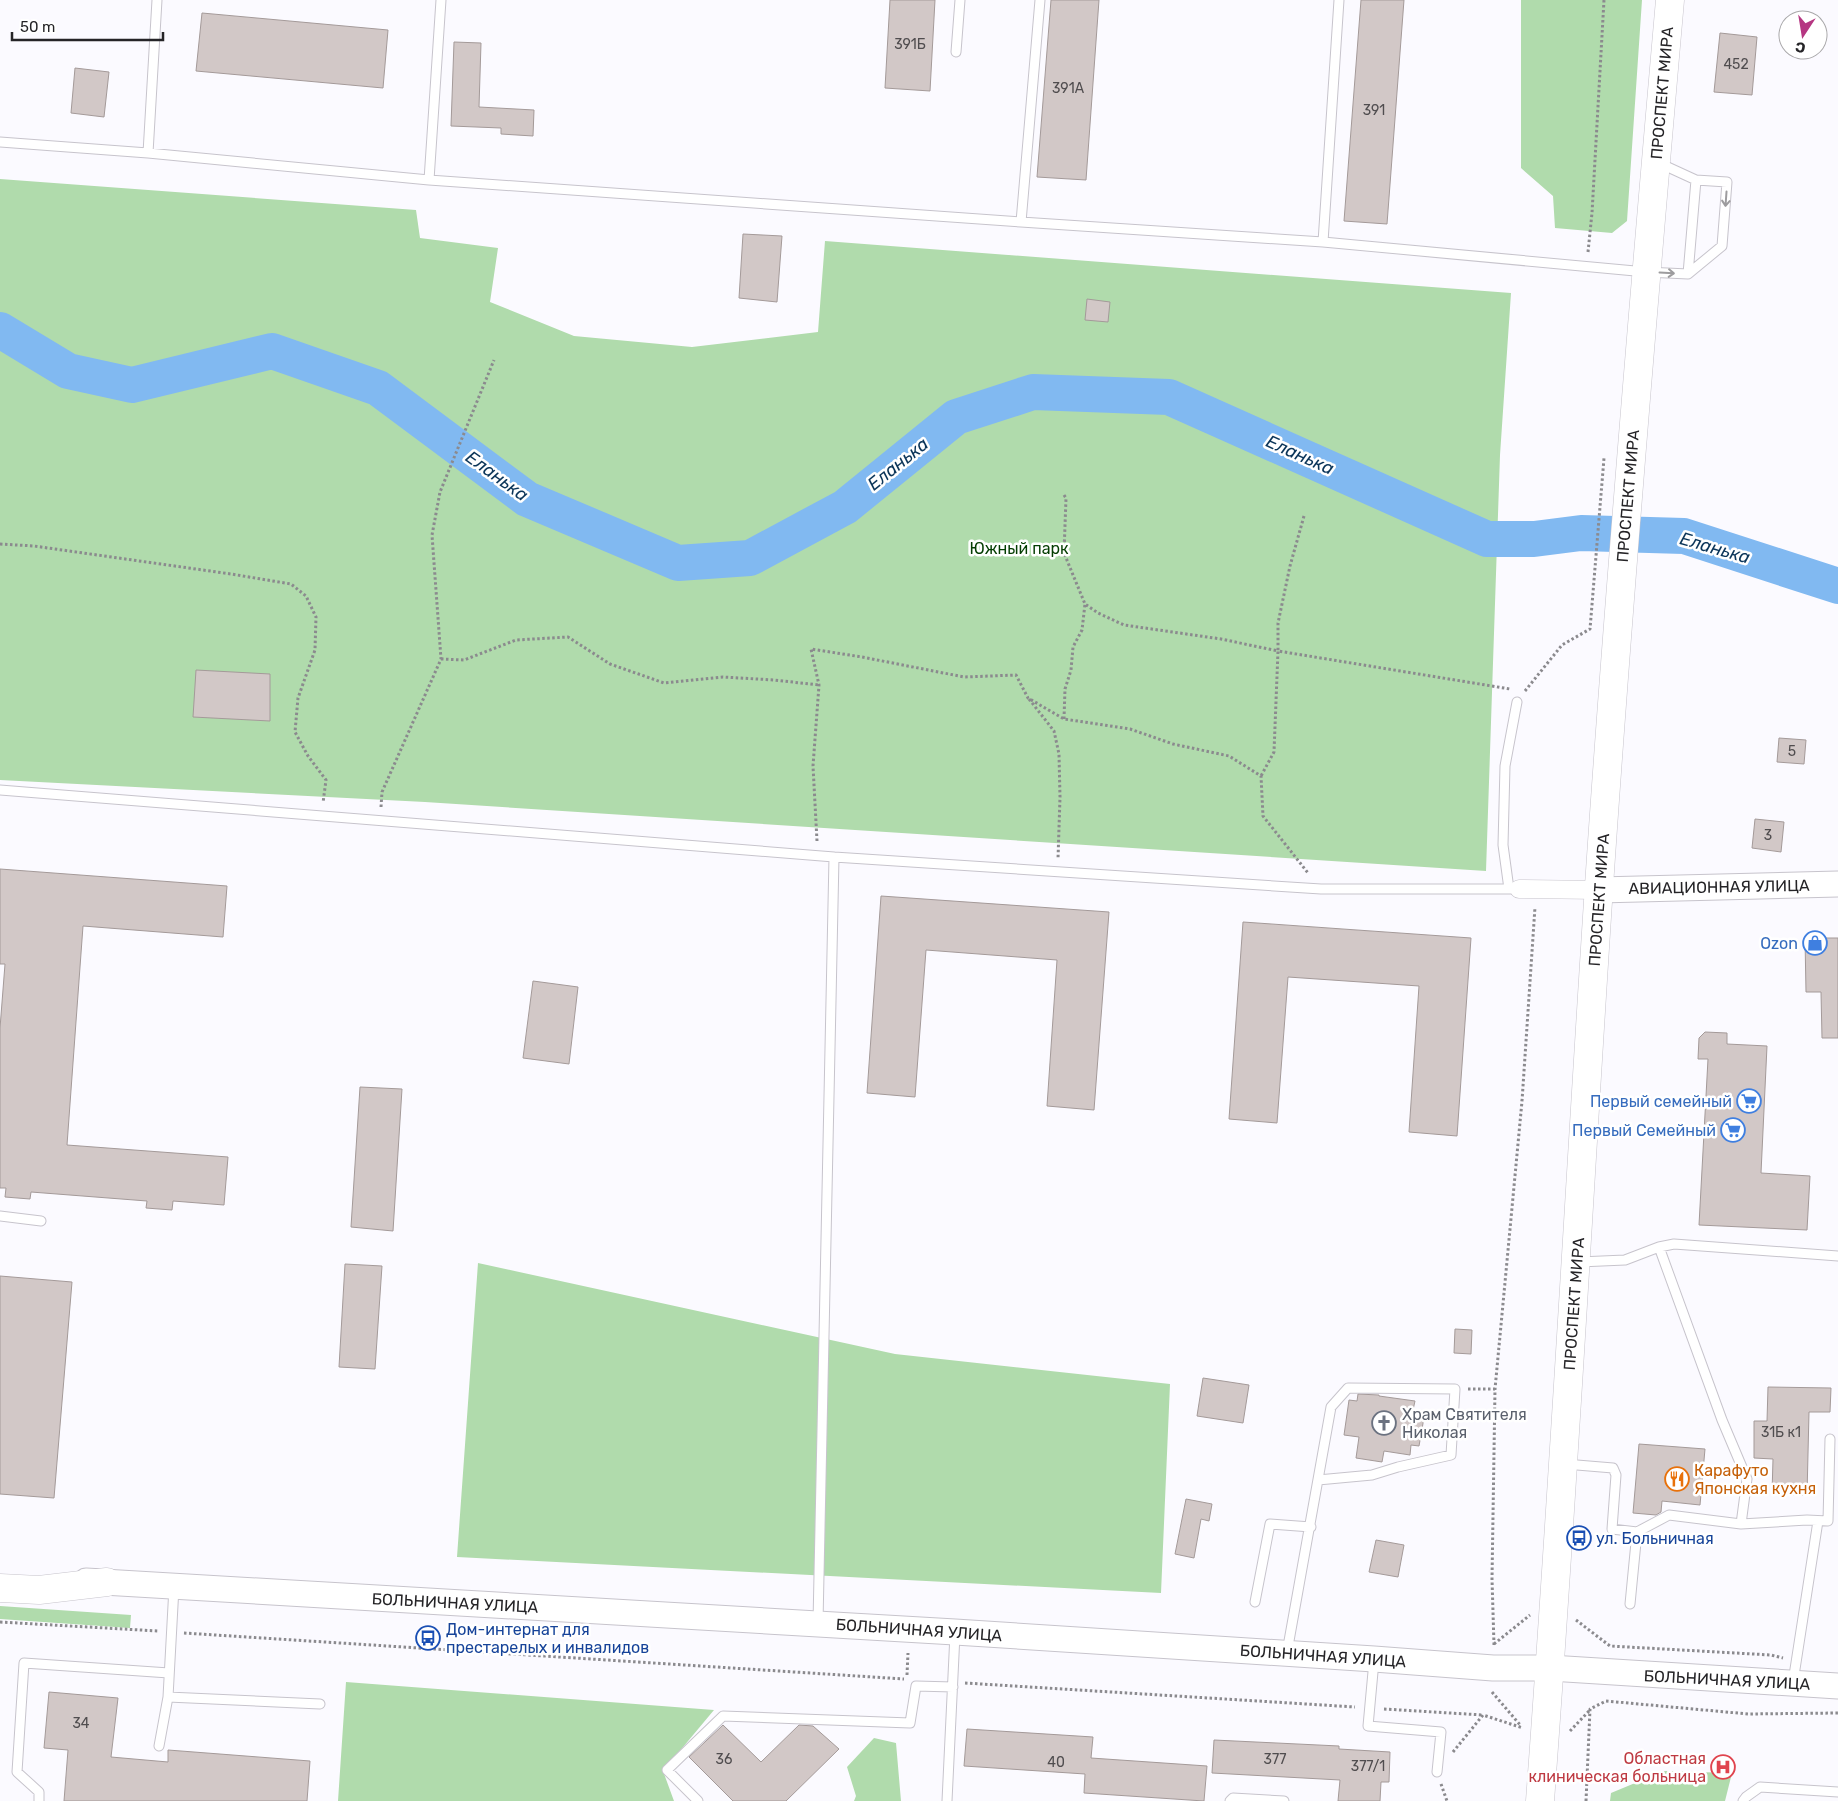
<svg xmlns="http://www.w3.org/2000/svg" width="1838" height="1801" font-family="Rubik,sans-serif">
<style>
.green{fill:#b0dbac}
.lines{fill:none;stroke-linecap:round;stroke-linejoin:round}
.river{stroke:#81b9f1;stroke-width:36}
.building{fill:#d2c8c7;stroke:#a49a99}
.lane-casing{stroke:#c7c4cc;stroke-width:11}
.street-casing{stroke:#c7c4cc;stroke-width:19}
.secondary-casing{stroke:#c7c4cc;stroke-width:27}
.primary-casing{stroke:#c7c4cc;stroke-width:29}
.path{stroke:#8b8a8e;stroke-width:3;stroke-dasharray:2.5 2.5;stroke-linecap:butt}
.lane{stroke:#fff;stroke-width:9}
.street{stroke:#fff;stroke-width:18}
.secondary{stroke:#fff;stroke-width:25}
.primary{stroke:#fff;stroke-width:28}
.oneway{stroke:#9d9c9e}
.labels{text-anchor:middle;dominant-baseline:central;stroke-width:5;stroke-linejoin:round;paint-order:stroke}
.number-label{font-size:14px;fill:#504d4f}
.street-label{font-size:16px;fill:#252427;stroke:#fff}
.park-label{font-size:16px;fill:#043d02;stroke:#fff}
.shop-label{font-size:16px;fill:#366cbe;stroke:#fff;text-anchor:end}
.worship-label{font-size:16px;fill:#5b616d;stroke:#fff;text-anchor:start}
.food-label{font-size:16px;fill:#c56008;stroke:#fff;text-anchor:start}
.transit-label{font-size:16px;fill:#164399;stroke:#fff;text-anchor:start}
.health-label{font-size:16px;fill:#be3a42;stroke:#fff;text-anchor:end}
.water-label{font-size:18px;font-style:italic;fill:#0b3559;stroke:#fff}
</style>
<rect width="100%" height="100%" fill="#fbfaff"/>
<path class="green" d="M1521,0H1642L1627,221L1612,233L1555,228L1553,196L1521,168Z
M0,179L416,210L420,238L498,248L490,302L574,336L692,347L818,332L825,241L1511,293L1500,455L1486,871L425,802L0,780Z
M478,1263L895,1354L1170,1384L1161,1593L457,1557Z
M0,1606L131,1615L130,1628L0,1619Z
M346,1682L714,1710L663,1771L674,1801H338Z
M874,1738L896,1743L901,1801H854L856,1796L847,1767Z
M1664,1771L1732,1773L1725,1801H1610L1611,1793Z"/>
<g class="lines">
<path class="river" d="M0,330L68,371L132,385L272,351L378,388L527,499L678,563L750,558L845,507L956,417L1033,392L1169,397L1487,539H1534L1581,533L1684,536L1838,586"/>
</g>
<path class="building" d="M890,0H935L930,91L885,88Z
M1051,0H1099L1086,180L1037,177Z
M1361,0H1404L1387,224L1344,221Z
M202,13L388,30L383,88L196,71Z
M1720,33L1757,37L1752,95L1714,92Z
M454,42L481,43L479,107L534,110L533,136L501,134V128L451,126Z
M75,68L109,72L104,117L71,113Z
M743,234L782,236L777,302L739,298Z
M1087,299L1110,302L1108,322L1085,320Z
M196,670L270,674V721L193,717Z
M1779,738L1806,740L1804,764L1777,762Z
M1755,819L1784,822L1781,852L1752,848Z
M0,869L227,886L223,937L83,926L67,1145L228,1157L224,1205L173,1201L172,1210L146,1208L147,1201L31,1192L30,1199L5,1197L6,1188H0V1028L5,964H0Z
M881,896L1109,912L1094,1110L1047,1106L1057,960L926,950L915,1097L867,1093Z
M1243,922L1471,938L1457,1136L1409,1132L1419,986L1288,977L1277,1123L1229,1119Z
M1805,938H1838V1038H1822L1821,992H1806Z
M533,981L578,987L569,1064L523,1058Z
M1705,1032L1727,1033V1044L1767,1046L1761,1173L1810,1176L1807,1230L1699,1225L1708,1059H1698L1699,1038Z
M360,1087L402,1089L393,1231L351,1227Z
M345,1264L382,1266L375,1369L339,1367Z
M0,1276L72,1282L54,1498L0,1494Z
M1455,1329L1472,1330L1471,1354L1454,1353Z
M1203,1378L1249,1385L1243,1423L1197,1416Z
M1768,1387L1831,1388L1830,1412H1809L1807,1495L1772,1494L1773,1459L1754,1458V1421H1767Z
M1358,1394L1379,1395V1396L1415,1401L1413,1410L1425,1412L1419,1446L1411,1445L1410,1455L1384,1451L1382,1462L1356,1458L1359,1437L1344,1435L1349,1400L1357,1401Z
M1639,1444L1705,1449L1700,1505L1662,1501L1661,1512L1656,1515L1633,1513Z
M1186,1499L1212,1504L1209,1521L1201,1519L1194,1558L1175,1554Z
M1376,1540L1404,1545L1398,1577L1369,1572Z
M49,1692L118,1698L111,1757L168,1762V1750L310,1761L307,1801H64L68,1750L44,1748Z
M723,1725L761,1762L799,1725L813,1726L839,1749L786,1801H733L689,1757Z
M967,1729L1093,1737L1091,1758L1207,1766L1204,1801L1084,1793L1085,1774L964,1766Z
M1214,1740L1339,1746V1749L1390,1752L1389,1782H1381L1380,1801H1338L1340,1780L1212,1773Z"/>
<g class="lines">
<g class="lane-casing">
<path id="lane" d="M1040,0L1021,222L1323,242L1646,272L1688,274L1722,246L1727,182L1696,180
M956,52L960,0
M0,142L148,153L429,180L1021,222
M148,153L157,0
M1659,163L1696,180L1688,274
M429,180L441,0
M1323,242L1339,0
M0,790L834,857
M1509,889L1503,845L1505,766L1517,702
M0,1216L41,1221
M1579,1262L1625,1260L1659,1247L1674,1244L1838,1256
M1565,1464L1613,1468L1616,1475L1612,1529L1637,1532
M1741,1524L1807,1520L1828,1521L1830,1439
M1255,1602L1270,1524L1311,1527
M1630,1604L1637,1532L1669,1515L1741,1524L1747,1479L1722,1420L1659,1247
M818,1623L834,857L1321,889H1519
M1287,1652L1331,1407L1348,1388L1455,1389L1451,1455L1398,1467L1372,1475L1318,1480
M1374,1661L1368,1726L1441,1732L1437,1772
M1793,1682L1818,1521
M168,1697L320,1704
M159,1746L168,1697L174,1587
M39,1801V1792L17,1772L24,1663L169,1673
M698,1801L667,1770L723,1716L910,1723L916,1686L953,1687
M947,1801L955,1634
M1230,1801L1233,1798L1284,1801
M1743,1801L1746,1797L1760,1787L1838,1792"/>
</g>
<g class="street-casing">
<path id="street" d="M1519,889L1599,890"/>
</g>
<g class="secondary-casing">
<path id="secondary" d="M1599,890L1838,884
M86,1581L955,1632L1374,1659L1493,1668H1550L1838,1686"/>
</g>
<g class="primary-casing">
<path id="primary" d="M0,1588L39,1590L107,1582
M1540,1801C1563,1496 1579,1191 1599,886C1619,591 1644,295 1670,0"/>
</g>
<path class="path" d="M1588,252L1592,213L1604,0
M1064,495L1066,498L1064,553L1085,604L1098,613L1124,625L1221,639L1278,651L1274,752L1261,776
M1304,516L1290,566L1278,623V651L1510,689
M0,544L34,546L231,574L291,584L306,596L316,617L315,650L298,698L295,732L308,756L326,780L323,803
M441,659L464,660L516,640L568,637L610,664L664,683L723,677L774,680L819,685
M1525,691L1562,645L1590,629L1604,458
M1029,699L1054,731L1059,754L1060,797L1058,859
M1064,719L1065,689L1071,670L1073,647L1082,630L1085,604
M381,807L382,792L441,659L432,535L440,492L494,360
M817,841L813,766L819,685L811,649L862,657L964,677L1016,675L1028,698L1064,719L1130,729L1173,744L1229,756L1261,776L1263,816L1308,873
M1468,1389H1495
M1576,1620L1610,1646L1771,1655L1783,1658
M0,1622L158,1631
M184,1633L904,1679
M1494,1644L1530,1615
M1494,1645L1492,1579L1495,1389L1522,1101L1535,907
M907,1675L908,1653
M965,1683L1355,1707
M1492,1692L1521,1726
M1384,1709L1483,1715
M1570,1731L1590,1710
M1453,1752L1483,1715L1523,1728
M1441,1784L1447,1801
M1586,1801L1590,1709L1606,1701L1748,1714L1838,1713"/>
<use href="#lane" class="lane"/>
<use href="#street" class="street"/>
<use href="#secondary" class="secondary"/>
<use href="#primary" class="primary"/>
</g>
<defs><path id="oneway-shaft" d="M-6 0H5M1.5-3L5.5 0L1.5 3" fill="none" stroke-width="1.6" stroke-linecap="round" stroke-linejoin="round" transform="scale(1.25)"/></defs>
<g class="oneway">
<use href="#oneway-shaft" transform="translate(1726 199) rotate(94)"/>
<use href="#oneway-shaft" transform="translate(1667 273) rotate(3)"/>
</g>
<defs>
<g id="shop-ring" transform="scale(1.25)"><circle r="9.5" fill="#fff" stroke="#3f7fe0" stroke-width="1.5"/><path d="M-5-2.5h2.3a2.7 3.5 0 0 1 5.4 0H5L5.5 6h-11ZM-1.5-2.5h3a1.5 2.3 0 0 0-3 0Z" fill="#3f7fe0"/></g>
<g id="supermarket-ring" transform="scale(1.25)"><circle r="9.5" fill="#fff" stroke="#3f7fe0" stroke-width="1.5"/><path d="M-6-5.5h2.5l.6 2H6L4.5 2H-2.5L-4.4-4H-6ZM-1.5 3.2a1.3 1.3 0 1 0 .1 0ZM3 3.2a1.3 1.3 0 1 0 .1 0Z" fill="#3f7fe0"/></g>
<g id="church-ring" transform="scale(1.25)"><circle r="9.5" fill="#fff" stroke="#6b7280" stroke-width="1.5"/><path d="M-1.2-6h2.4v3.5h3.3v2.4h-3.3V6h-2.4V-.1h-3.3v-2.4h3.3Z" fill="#6b7280"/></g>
<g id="restaurant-ring" transform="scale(1.25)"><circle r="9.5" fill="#fff" stroke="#e8710a" stroke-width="1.5"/><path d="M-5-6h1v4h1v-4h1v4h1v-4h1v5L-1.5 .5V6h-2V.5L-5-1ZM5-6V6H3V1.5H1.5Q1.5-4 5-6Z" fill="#e8710a"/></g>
<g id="bus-ring" transform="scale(1.25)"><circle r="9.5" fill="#fff" stroke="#1a4fb4" stroke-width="1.5"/><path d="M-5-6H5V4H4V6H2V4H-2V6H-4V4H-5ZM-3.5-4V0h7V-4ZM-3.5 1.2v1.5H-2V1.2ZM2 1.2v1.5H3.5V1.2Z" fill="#1a4fb4"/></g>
<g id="hospital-ring" transform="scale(1.25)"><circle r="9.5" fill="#fff" stroke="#e0444e" stroke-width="1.5"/><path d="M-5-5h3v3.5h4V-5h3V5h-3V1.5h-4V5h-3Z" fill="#e0444e"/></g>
</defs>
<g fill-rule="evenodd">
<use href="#shop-ring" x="1815" y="943"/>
<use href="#supermarket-ring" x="1749" y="1101"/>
<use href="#supermarket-ring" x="1733" y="1130"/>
<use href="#church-ring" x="1384" y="1423"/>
<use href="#restaurant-ring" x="1677" y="1479"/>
<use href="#bus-ring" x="1579" y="1538"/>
<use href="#bus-ring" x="428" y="1638"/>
<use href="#hospital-ring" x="1723" y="1767"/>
</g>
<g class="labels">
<g class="number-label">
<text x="910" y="44">391Б</text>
<text x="1736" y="64">452</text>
<text x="1068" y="88">391А</text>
<text x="1374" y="110">391</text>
<text x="1792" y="751">5</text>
<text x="1768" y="835">3</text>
<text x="1781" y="1432">31Б к1</text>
<text x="81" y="1723">34</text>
<text x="724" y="1759">36</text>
<text x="1275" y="1759">377</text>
<text x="1056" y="1762">40</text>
<text x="1368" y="1766">377/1</text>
</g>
<g class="street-label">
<text transform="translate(1662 93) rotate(-85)">ПРОСПЕКТ МИРА</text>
<text transform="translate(1628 496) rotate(-85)">ПРОСПЕКТ МИРА</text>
<text transform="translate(1719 887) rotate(-1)">АВИАЦИОННАЯ УЛИЦА</text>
<text transform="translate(1599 900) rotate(-86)">ПРОСПЕКТ МИРА</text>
<text transform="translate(1574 1304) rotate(-86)">ПРОСПЕКТ МИРА</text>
<text transform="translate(455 1603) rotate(3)">БОЛЬНИЧНАЯ УЛИЦА</text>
<text transform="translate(919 1630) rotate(4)">БОЛЬНИЧНАЯ УЛИЦА</text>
<text transform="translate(1323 1656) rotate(4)">БОЛЬНИЧНАЯ УЛИЦА</text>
<text transform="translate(1727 1680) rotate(3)">БОЛЬНИЧНАЯ УЛИЦА</text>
</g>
<g class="park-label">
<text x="1019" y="548">Южный парк</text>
</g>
<g class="shop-label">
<text x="1798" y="943">Ozon</text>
<text x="1732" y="1101">Первый семейный</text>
<text x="1716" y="1130">Первый Семейный</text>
</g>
<g class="worship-label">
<text x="1402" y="1414">Храм Святителя<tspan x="1402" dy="18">Николая</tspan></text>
</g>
<g class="food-label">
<text x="1694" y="1470">Карафуто<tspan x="1694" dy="18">Японская кухня</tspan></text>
</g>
<g class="transit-label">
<text x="1596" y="1538">ул. Больничная</text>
<text x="446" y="1629">Дом-интернат для<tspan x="446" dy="18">престарелых и инвалидов</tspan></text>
</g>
<g class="health-label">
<text x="1706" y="1758">Областная<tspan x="1706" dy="18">клиническая больница</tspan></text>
</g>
<g class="water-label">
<text transform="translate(1300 455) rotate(24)">Еланька</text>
<text transform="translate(898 464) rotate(-39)">Еланька</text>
<text transform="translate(497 476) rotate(36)">Еланька</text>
<text transform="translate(1715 548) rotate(16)">Еланька</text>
</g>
</g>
<g transform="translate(1803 35) rotate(192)"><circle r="24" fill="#ffffff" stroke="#a8a7a9"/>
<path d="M0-4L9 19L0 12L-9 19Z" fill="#b53682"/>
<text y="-8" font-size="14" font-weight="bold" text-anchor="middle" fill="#252427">С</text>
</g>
<path d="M12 32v8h151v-8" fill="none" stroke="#252427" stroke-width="2.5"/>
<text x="20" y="32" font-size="15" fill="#252427" stroke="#ffffff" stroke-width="4" paint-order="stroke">50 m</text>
</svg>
